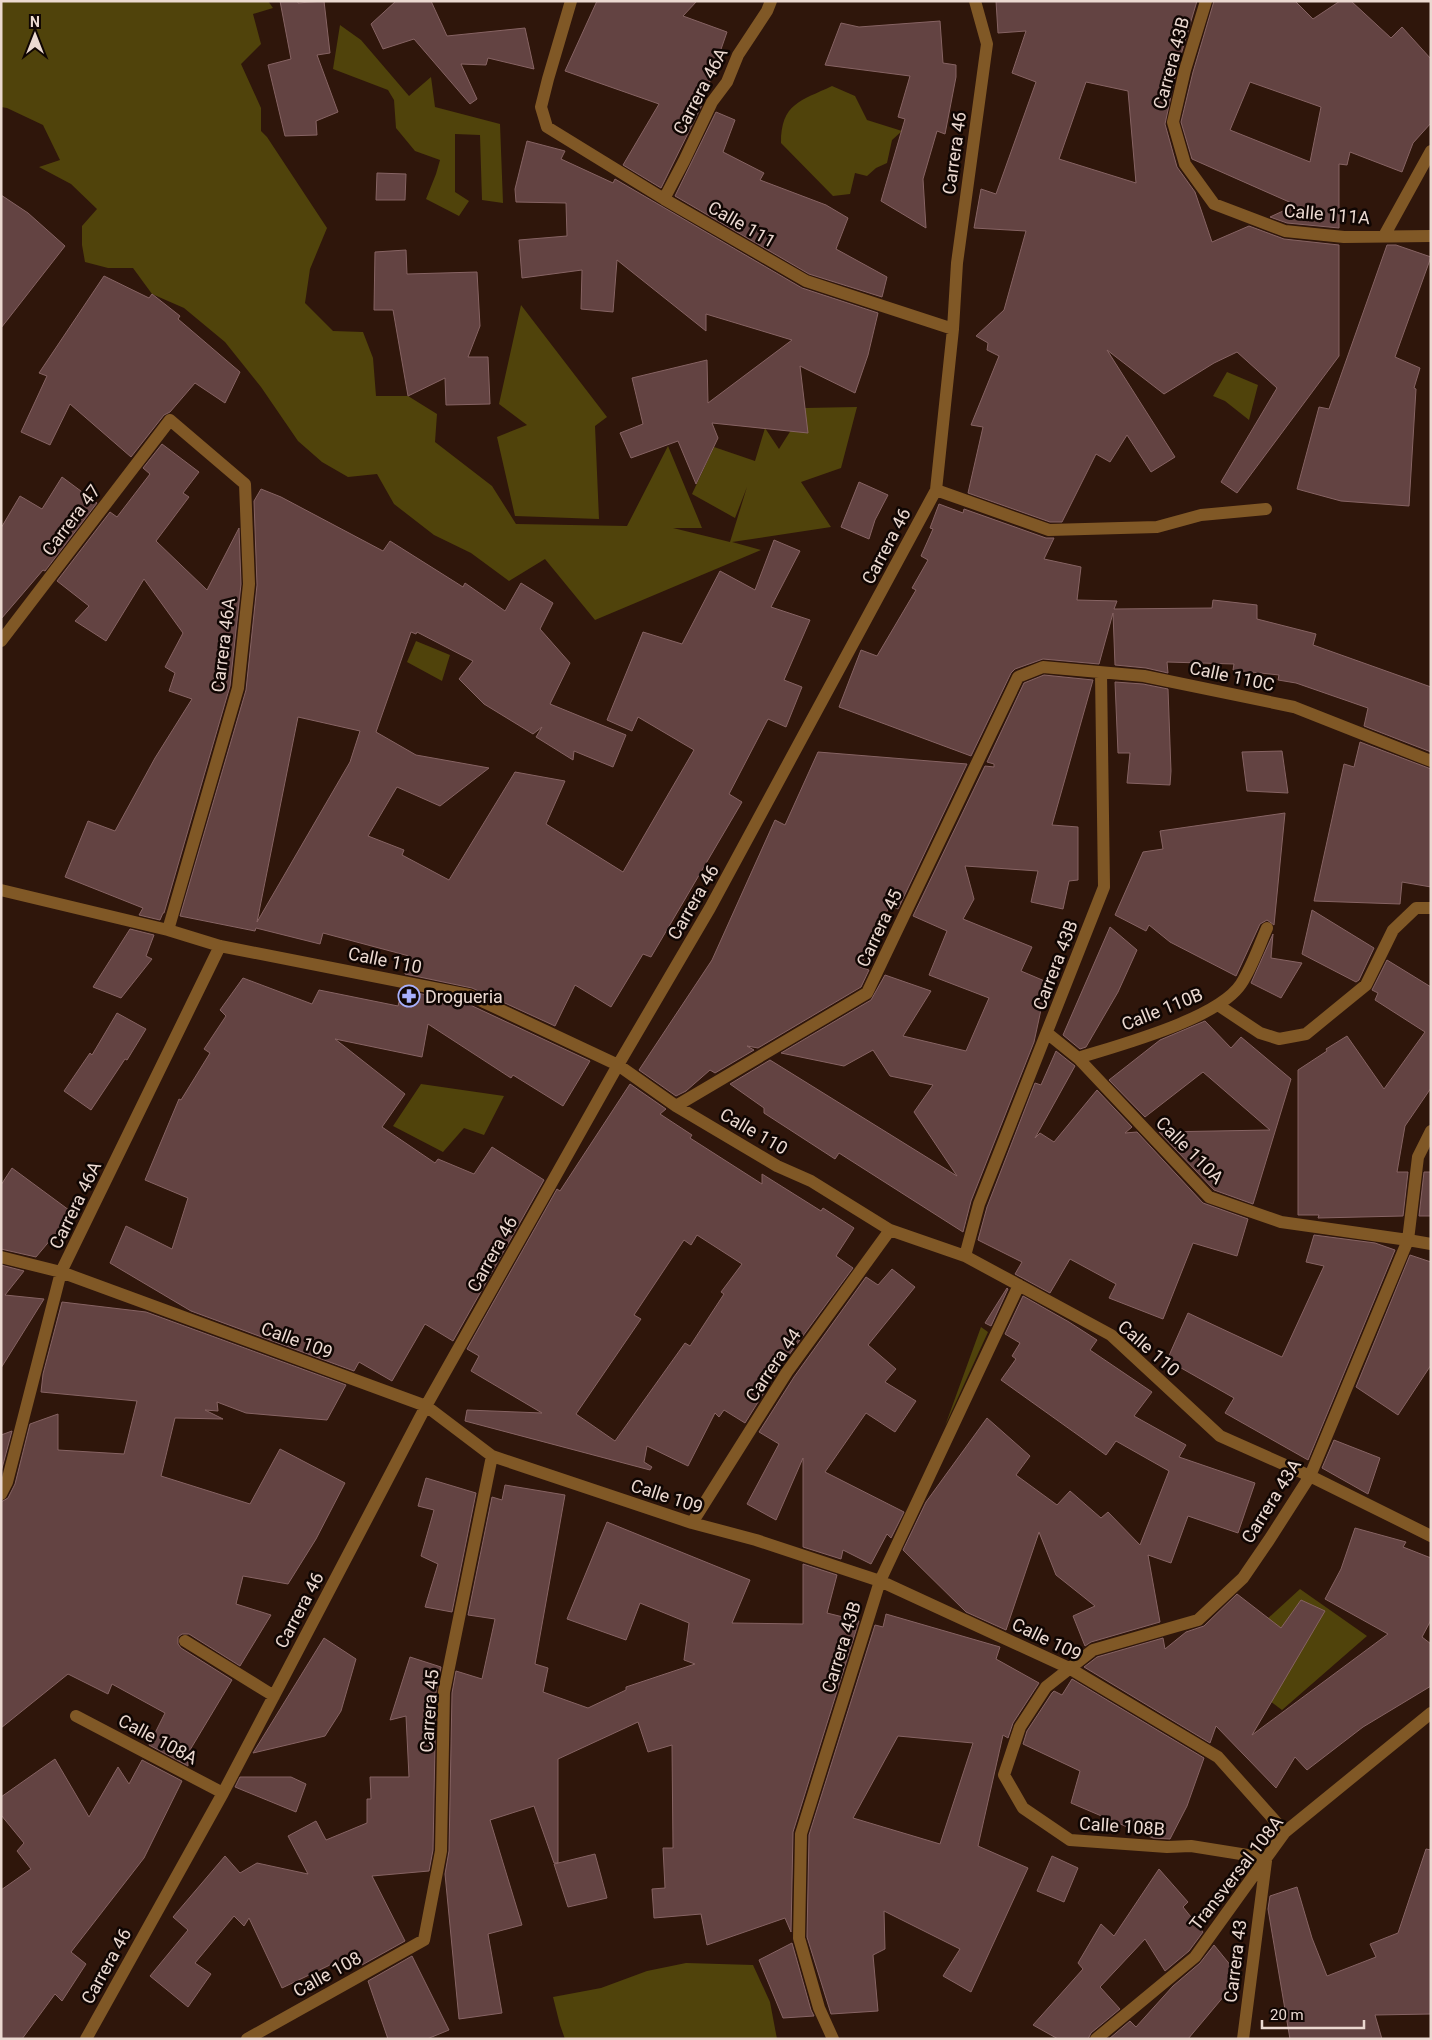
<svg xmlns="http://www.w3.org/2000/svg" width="1432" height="2040" font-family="Roboto,sans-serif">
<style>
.green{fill:#50430b}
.building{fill:#634342;stroke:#866363;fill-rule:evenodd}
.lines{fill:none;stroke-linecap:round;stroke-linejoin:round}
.minor{stroke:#805826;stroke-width:12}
.labels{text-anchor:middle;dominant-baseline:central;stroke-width:5;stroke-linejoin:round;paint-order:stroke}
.street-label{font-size:18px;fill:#ebd9d1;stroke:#100603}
.poi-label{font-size:18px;fill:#ebd9d1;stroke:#100603;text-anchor:start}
</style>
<rect width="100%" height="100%" fill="#2f160b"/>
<path class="green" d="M1,1H268L273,8L253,14L261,44L241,64L261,108V131L267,137L327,228L310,269L305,303L333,331L363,332L373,358L376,396H408L437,414L435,442L492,486L516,524L627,526L668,446L702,528H673L730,542L747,487L735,518L692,494L714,447L755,461L765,428L779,449L805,408L857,407L841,468L801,482L831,527L732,542L761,550L595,620L545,559L509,581L471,553L434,535L394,504L377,474L348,477L322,462L298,441L261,387L225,342L184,308L152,294L133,268H108L85,262L82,245V226L97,209L71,184L39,167L60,160L43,125L7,108L1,107Z
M340,25L361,40L409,96L431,77L435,107L500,124L503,203L482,200L480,135L455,134V192L469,201L459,216L426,199L436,174L440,160L415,151L396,128L394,100L388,90L333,69Z
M832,86L855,96L867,120L902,131L892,140L887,163L876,168L867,176L855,173L850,194L833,196L781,143C781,103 801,101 832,86Z
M521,305L607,417L595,426L599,519L515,516L497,437L527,425L499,404Z
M1227,372L1258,385L1249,420L1225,401L1213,396Z
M416,641L450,655L442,681L407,662Z
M421,1084L504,1096L484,1135L464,1128L443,1152L393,1126Z
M981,1327L988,1332L945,1426Z
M1300,1589L1367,1636L1282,1710L1219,1663Z
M686,1963L753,1965L770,2002L777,2039H565L560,2025L553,1997L601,1988L647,1971Z"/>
<path class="building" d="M280,1H298V3L324,1L330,53L317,55L338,112L316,121L317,135L285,136L268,65L291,59Z
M396,1H431L447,36L525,28L534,69L488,58L486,65L461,64L477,99L470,104L414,39L383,49L371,24Z
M597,1H697L683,16L727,32L701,107L661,188L623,165L659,104L565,71Z
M996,1H1197L1177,68L1165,124L1177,167L1195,192L1212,242L1249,226L1284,239L1339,245V356L1237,493L1221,482L1277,388L1237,352L1214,363L1164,394L1107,350L1175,457L1151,472L1127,435L1110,462L1096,454L1062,522H1050L968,493L983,427L971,425L999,356L987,350L988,343L976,336L1004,310L1026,231L974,228L981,189L996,194L1036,82L1012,73L1026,31L998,33ZM1086,82L1128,91L1136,183L1059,159Z
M1214,1H1295L1313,19L1340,1H1351L1391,38L1402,27L1431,59V123L1413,143L1402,172L1350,152L1347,165L1339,164V228L1287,223L1270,217L1296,205L1192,159L1181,122L1193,72ZM1250,82L1321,107L1310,162L1230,130Z
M940,21L943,63L956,65V77L945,134L937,131L923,179L926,228L881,201L905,119L898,117L910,76L825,65L841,23L859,27Z
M716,112L735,120L723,152L764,173L760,180L826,205L848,218L836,249L887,277L882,297L809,274L675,196Z
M527,141L565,151L561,159L613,183L615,179L802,288L878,313L868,355L855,393L800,366L808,433L712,423L718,438L696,484L678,441L631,458L620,433L643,424L632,378L707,360L708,403L792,340L706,314V331L617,260L613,312L581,309L582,270L522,278L519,240L567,236L566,203L516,202L515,189Z
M377,173L406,174L405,200H376Z
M1,195L28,213L65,246L1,328Z
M1387,245H1396L1431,257L1395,357L1420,368L1414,388L1416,389L1409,506L1341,501L1297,489L1319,407L1329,409Z
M406,250L407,274L477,272L480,326L468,357H488L490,404L446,405L445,378L408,396L393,310H374L375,252Z
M104,276L149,298L152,294L180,316L178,319L240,372L225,403L195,383L170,412L164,415L131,457L70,404L50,445L21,432L47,376L39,373Z
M162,444L199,472L183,493L189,497L156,541L207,590L239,528L241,584L230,686L164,913H163L160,920L139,915L143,908L65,877L88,821L115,831L155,758L192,699L169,691L175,673L165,667L183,633L144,579L106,641L75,621L89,606L57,581L110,512L117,517L150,474L143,468Z
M62,477L97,503L45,571L43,570L1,619V528L20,496L42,509Z
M859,482L888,495L875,520L869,539L841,527Z
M261,489L281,497L383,551L390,541L463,587L465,583L505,611L521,583L553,603L540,629L570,663L550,704L626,735L613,767L574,751L573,760L536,737L542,727L533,734L484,704L459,679L473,661L417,632L416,634L411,632L376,732L416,755L489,768L440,806L397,787L368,836L404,850L402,855L449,880L515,772L565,781L546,824L623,872L694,750L638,717L632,731L607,720L643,632L682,644L720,571L755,590L774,540L800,551L771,607L810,620L784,680L802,687L786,727L768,719L729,794L742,802L651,957L643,954L611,1007L575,985L555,1026L472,988L405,974L409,956L323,933L320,944L256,928L255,931L180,916L246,690L257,585L254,501ZM298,717L360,731L350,762L257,922Z
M939,504L963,513L964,509L1046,538H1054L1044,559L1081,567L1077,600L1117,601L1114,609L1212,608L1213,600L1257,605V619L1316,634L1313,645L1431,687V752L1364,726L1368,708L1296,683L1278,680L1279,675L1233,670L1234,664L1167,662L1168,673L1146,668L1115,665L1113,613L1099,664L1043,659L1015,669L1011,673L971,756L839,707L861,650L877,656L916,590L912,588L928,560L921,556L933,529L930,528Z
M1044,675L1093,680L1052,825L1078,827V880L1069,881L1063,909L1031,902L1038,871L965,866L974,899L963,919L1032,947L1021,971L1047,982L1034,1042L971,1201L963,1232L839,1153L835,1159L764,1113V1108L730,1084L770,1060L957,1176L914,1112L933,1085L890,1076L873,1050L844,1066L781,1053L871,1000L885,975L931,991L903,1036L966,1051L989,998L929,975L947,931L913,916L985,766L994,767V764L987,762L1024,683Z
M1115,682L1143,684L1168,689L1171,771L1170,785L1127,783L1130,753H1118Z
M1360,742L1431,769V887L1402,882L1400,904L1314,901L1344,764L1354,767Z
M1282,751L1288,793L1247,791L1242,752Z
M818,752L967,764L898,909L890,905L860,967L869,970L861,987L758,1048L747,1046L754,1050L715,1073L710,1070L686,1091L676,1096L639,1070L712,960L775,820L785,825Z
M1285,813L1274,925L1267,920L1260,924L1236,976L1170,942L1149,925L1146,931L1115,915L1143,852L1163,849L1160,831Z
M1312,910L1374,948L1359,980L1356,982L1302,954Z
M1110,927L1137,950L1118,992L1086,1047L1080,1049L1063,1035Z
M130,929L154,935L146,956L152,959L121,998L93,987Z
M1273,934L1271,958L1302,963L1281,998L1251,983Z
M1387,960L1431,987V1088L1405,1126L1397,1172H1408L1403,1216L1318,1218L1319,1215H1298V1070L1327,1051L1326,1049L1347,1036L1384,1089L1425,1032L1375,1000L1378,993L1372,990Z
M243,978L312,1004L319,990L398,1006L402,990L466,1003L590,1061L563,1106L513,1075L511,1078L428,1024L422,1057L335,1039L405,1094L382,1127L435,1163L438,1159L474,1174L492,1147L544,1180L453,1341L425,1324L392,1381L359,1362L354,1371L191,1311L110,1263L126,1226L172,1249L188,1198L145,1180L179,1099L181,1100L210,1053L204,1049L226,1016L220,1010Z
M117,1013L146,1029L127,1060L125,1059L91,1110L64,1091L90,1053L92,1055Z
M1205,1021L1231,1048L1241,1037L1291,1079L1253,1204L1214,1190L1159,1132L1270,1130L1203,1072L1145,1117L1109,1080L1160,1040Z
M1056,1051L1075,1066L1035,1138L1040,1133L1054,1142L1097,1090L1132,1127L1125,1133L1137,1132L1203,1203L1248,1219L1237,1256L1193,1243L1163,1319L1109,1298L1116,1284L1070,1259L1050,1293L1015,1274L1022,1262L978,1240L987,1207L1035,1083L1041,1085Z
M630,1084L666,1109L660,1114L692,1135L690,1138L762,1184V1174L821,1211L823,1208L854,1228L836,1256L853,1268L780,1367L745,1423L724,1410L719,1417L715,1413L688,1466L647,1446L644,1462L652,1467L650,1470L465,1421L467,1410L542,1413L471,1371L479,1356L467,1349L557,1189L560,1191ZM697,1235L742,1264L721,1292L724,1294L690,1346L685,1343L615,1441L576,1414L641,1319L634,1315L684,1240L691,1245Z
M12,1168L73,1213L36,1257L1,1249V1185Z
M1424,1172H1431V1216H1419Z
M1314,1235L1375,1243L1395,1250L1308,1460L1225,1413L1234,1398L1167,1360L1188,1313L1282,1357L1324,1266L1306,1262Z
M1410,1255L1431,1262V1365L1398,1415L1356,1387Z
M1,1265L24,1271L5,1295L44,1299L1,1368Z
M892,1269L915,1287L868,1345L896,1369L885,1382L916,1401L895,1432L866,1413L825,1472L904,1512L891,1538L887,1534L871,1564L843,1550L841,1559L803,1547V1458L776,1520L747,1504L779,1444L759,1432L794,1377L866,1277L878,1285Z
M1007,1288L1008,1289L991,1326L985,1323Z
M1023,1296L1069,1322L1097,1340L1090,1350L1152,1392L1134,1416L1186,1445L1179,1457L1255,1483L1238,1533L1188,1516L1171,1563L1148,1555L1160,1622L1091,1642L1085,1646L1073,1616L1095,1606L1056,1575L1039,1532L1006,1630L966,1612L903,1550L926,1502L987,1418L1030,1456L1016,1475L1057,1505L1070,1491L1101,1518L1108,1512L1140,1545L1169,1471L1116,1441L1106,1455L1001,1380L1016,1359L1012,1356L1020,1343L1005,1334Z
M62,1302L146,1312L346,1385L327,1420L246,1413L217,1402L218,1411L205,1410L223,1419L175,1418L161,1476L250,1504L280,1449L345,1483L316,1539L288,1584L243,1576L236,1604L271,1615L240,1666L189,1634H182L178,1637V1644L181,1648L232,1680L187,1755L188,1766L149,1745L165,1713L112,1684L108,1694L68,1674L1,1728V1502L8,1498L15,1484L30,1424L58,1414V1450L124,1454L137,1401L41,1392L43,1374Z
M12,1431L1,1472V1435Z
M1334,1440L1380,1458L1368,1494L1322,1468Z
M426,1478L476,1493L452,1612L425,1607L438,1564L421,1556L434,1510L418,1506Z
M505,1485L565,1495L535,1664L548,1668L543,1692L588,1708L626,1690V1687L695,1664L684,1660L689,1623L640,1603L626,1640L567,1619L607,1522L750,1580L732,1623L803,1624V1564L837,1575L827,1613L859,1621L793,1832L791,1932L785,1918L707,1945L701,1914L654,1918L652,1889L665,1888L663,1848H673L672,1745L648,1752L638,1722L558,1759V1863H554L534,1806L490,1820L522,1925L488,1934L502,2013L459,2019L445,1874L449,1851L452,1693L456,1671L482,1679L495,1619L468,1615L492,1497L502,1500Z
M1355,1528L1406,1542L1403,1547L1431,1558V1620L1422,1637L1431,1644V1686L1363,1727L1307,1770L1295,1757L1276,1788L1216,1726L1210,1743L1084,1667L1097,1657L1163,1638L1165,1649L1186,1632L1204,1626L1237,1594L1281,1628L1301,1600L1325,1611L1252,1735L1388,1634L1325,1599L1341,1569Z
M886,1614L1000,1647L996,1659L1039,1683L1013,1723L1008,1738L1003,1735L978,1846L1028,1868L971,1992L943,1976L960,1949L884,1911L885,1949L873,1955L878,2011L831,2014L807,1937L809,1835L875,1625L883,1627ZM898,1736L973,1743L940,1844L853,1818Z
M324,1638L356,1659L341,1711L325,1736L253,1753Z
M410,1657L441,1667L436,1692L433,1850L429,1871L372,1876L405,1941L362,1965L357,1952L282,1988L249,1918L244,1926L234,1916L195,1963L211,1974L188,2007L150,1976L188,1930L173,1917L225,1856L240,1873L257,1863L308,1874L288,1836L316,1821L326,1840L367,1823V1799H371L370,1777H409L406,1716L390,1720Z
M1072,1679L1204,1758L1187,1806L1170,1839L1153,1838L1071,1803L1080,1771L1023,1744L1027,1731L1052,1693L1054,1691L1062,1695Z
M55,1759L89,1817L118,1767L129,1784L142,1760L182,1781L144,1858L71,1952L86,1964L62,2001L55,1994L22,2039H1V1890L31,1869L17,1851L24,1843L1,1815V1797Z
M240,1777H291L306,1784L296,1812L235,1787Z
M1426,1849L1431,1850V2014L1375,2015L1382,2039H1290L1268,1909L1270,1896L1297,1887L1312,1938L1327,1976L1376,1957L1370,1944L1398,1933Z
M595,1854L607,1898L568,1907L554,1864Z
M1052,1856L1078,1868L1064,1902L1037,1891Z
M1159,1869L1188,1902L1183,1907L1203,1932L1189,1951L1165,1971L1145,1939L1100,1987L1120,2009L1091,2033L1088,2039H1058L1033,2025L1083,1969L1078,1963L1101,1924L1114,1936Z
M792,1943L811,2010L814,2016L783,2018L759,1960Z
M1214,1945L1240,1977L1188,2039H1109L1130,2021L1136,2027L1173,1986L1200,1963Z
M412,1956L449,2030L427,2039H388L368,1981Z"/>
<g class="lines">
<path class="minor" d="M571,1L548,79L541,107L547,127L664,199L806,281L953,329
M1206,1L1185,70L1173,122L1185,164L1214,204L1285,231L1344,237L1431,236
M664,199L684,161L712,102L727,82L738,55L767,11L771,1
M1384,236L1431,151
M936,490L1049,530L1157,527L1201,515L1266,509
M1,641L170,420L245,484L249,584L238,688L168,930
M1,890L168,930L220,946L469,995L618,1065L676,1106L777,1166L811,1181L890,1230L965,1256L1111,1335L1220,1436L1310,1476L1431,1536
M1218,1005L1260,1033L1279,1039L1306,1034L1366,985L1393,930L1416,908H1431
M1047,1033L1078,1058L1209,1197L1281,1222L1408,1240L1431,1244
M1078,1058C1119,1045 1218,1019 1241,984C1252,967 1259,946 1267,928
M676,1106L867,993L1018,677L1043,667L1144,676L1294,707L1431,761
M965,1256L979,1204L1104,887L1101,673
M1,1257L61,1272L426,1406L492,1456L692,1523L756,1540L880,1581L1069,1668L1218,1757L1285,1832
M1,1494L7,1482L61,1272L220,946
M692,1523L787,1372L890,1230
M185,1641L274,1696
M76,1716L223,1793
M1266,1858L1191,1846L1167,1847L1070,1840L1023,1808L1004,1775L1020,1727L1046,1687L1093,1650L1198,1620L1243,1578L1269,1540L1310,1476L1408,1240L1418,1157L1431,1131
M86,2039L223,1793L426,1406L618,1065L710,908L936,490L953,329L957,263L987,44L975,1
M247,2039L424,1940L441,1851L444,1692L492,1456
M833,2039L819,2008L799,1938L801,1834L880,1581L1019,1285
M1096,2039L1195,1957L1285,1832L1431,1713
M1243,2039L1266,1861"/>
</g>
<defs>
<g id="pharmacy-ring" transform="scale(1.125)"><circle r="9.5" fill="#100603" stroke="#a8b0fc" stroke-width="1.5"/><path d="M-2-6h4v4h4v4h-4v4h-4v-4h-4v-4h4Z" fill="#a8b0fc"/></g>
</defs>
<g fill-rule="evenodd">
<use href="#pharmacy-ring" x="409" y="996"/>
</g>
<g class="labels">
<g class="street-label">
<text transform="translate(1171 63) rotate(-75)">Carrera 43B</text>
<text transform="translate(700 91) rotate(-62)">Carrera 46A</text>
<text transform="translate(954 153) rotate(-82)">Carrera 46</text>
<text transform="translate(1327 214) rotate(5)">Calle 111A</text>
<text transform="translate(742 224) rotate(30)">Calle 111</text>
<text transform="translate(71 520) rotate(-53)">Carrera 47</text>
<text transform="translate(886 546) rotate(-62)">Carrera 46</text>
<text transform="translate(223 645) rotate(-83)">Carrera 46A</text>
<text transform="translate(1232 676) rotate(12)">Calle 110C</text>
<text transform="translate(693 902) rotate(-60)">Carrera 46</text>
<text transform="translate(879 928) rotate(-65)">Carrera 45</text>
<text transform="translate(385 960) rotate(11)">Calle 110</text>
<text transform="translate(1055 965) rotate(-69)">Carrera 43B</text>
<text transform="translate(1162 1009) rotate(-22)">Calle 110B</text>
<text transform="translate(754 1131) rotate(30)">Calle 110</text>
<text transform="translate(1190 1150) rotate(45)">Calle 110A</text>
<text transform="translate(75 1205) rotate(-64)">Carrera 46A</text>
<text transform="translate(492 1254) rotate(-61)">Carrera 46</text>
<text transform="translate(297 1340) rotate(20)">Calle 109</text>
<text transform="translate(1149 1348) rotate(41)">Calle 110</text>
<text transform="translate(773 1365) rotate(-56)">Carrera 44</text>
<text transform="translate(667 1496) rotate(18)">Calle 109</text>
<text transform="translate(1271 1501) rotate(-58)">Carrera 43A</text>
<text transform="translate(299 1610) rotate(-62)">Carrera 46</text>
<text transform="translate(1047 1639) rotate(26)">Calle 109</text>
<text transform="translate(841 1647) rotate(-73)">Carrera 43B</text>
<text transform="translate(429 1711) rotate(-86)">Carrera 45</text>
<text transform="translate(158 1739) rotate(28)">Calle 108A</text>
<text transform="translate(1122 1826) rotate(4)">Calle 108B</text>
<text transform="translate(1236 1873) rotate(-52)">Transversal 108A</text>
<text transform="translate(1235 1961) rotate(-83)">Carrera 43</text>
<text transform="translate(106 1966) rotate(-61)">Carrera 46</text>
<text transform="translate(327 1974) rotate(-29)">Calle 108</text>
</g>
<g class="poi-label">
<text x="425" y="996">Drogueria</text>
</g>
</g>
<rect width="1432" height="2040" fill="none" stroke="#ebd9d1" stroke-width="5"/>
<g transform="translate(35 35)" stroke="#100603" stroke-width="4" paint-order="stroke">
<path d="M0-4L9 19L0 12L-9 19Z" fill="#ebd9d1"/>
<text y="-8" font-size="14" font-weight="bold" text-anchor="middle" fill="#ebd9d1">N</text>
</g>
<path d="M1262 2020v8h102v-8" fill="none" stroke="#ebd9d1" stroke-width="2.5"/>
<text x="1270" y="2020" font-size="15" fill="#ebd9d1" stroke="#100603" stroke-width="4" paint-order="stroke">20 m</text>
</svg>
